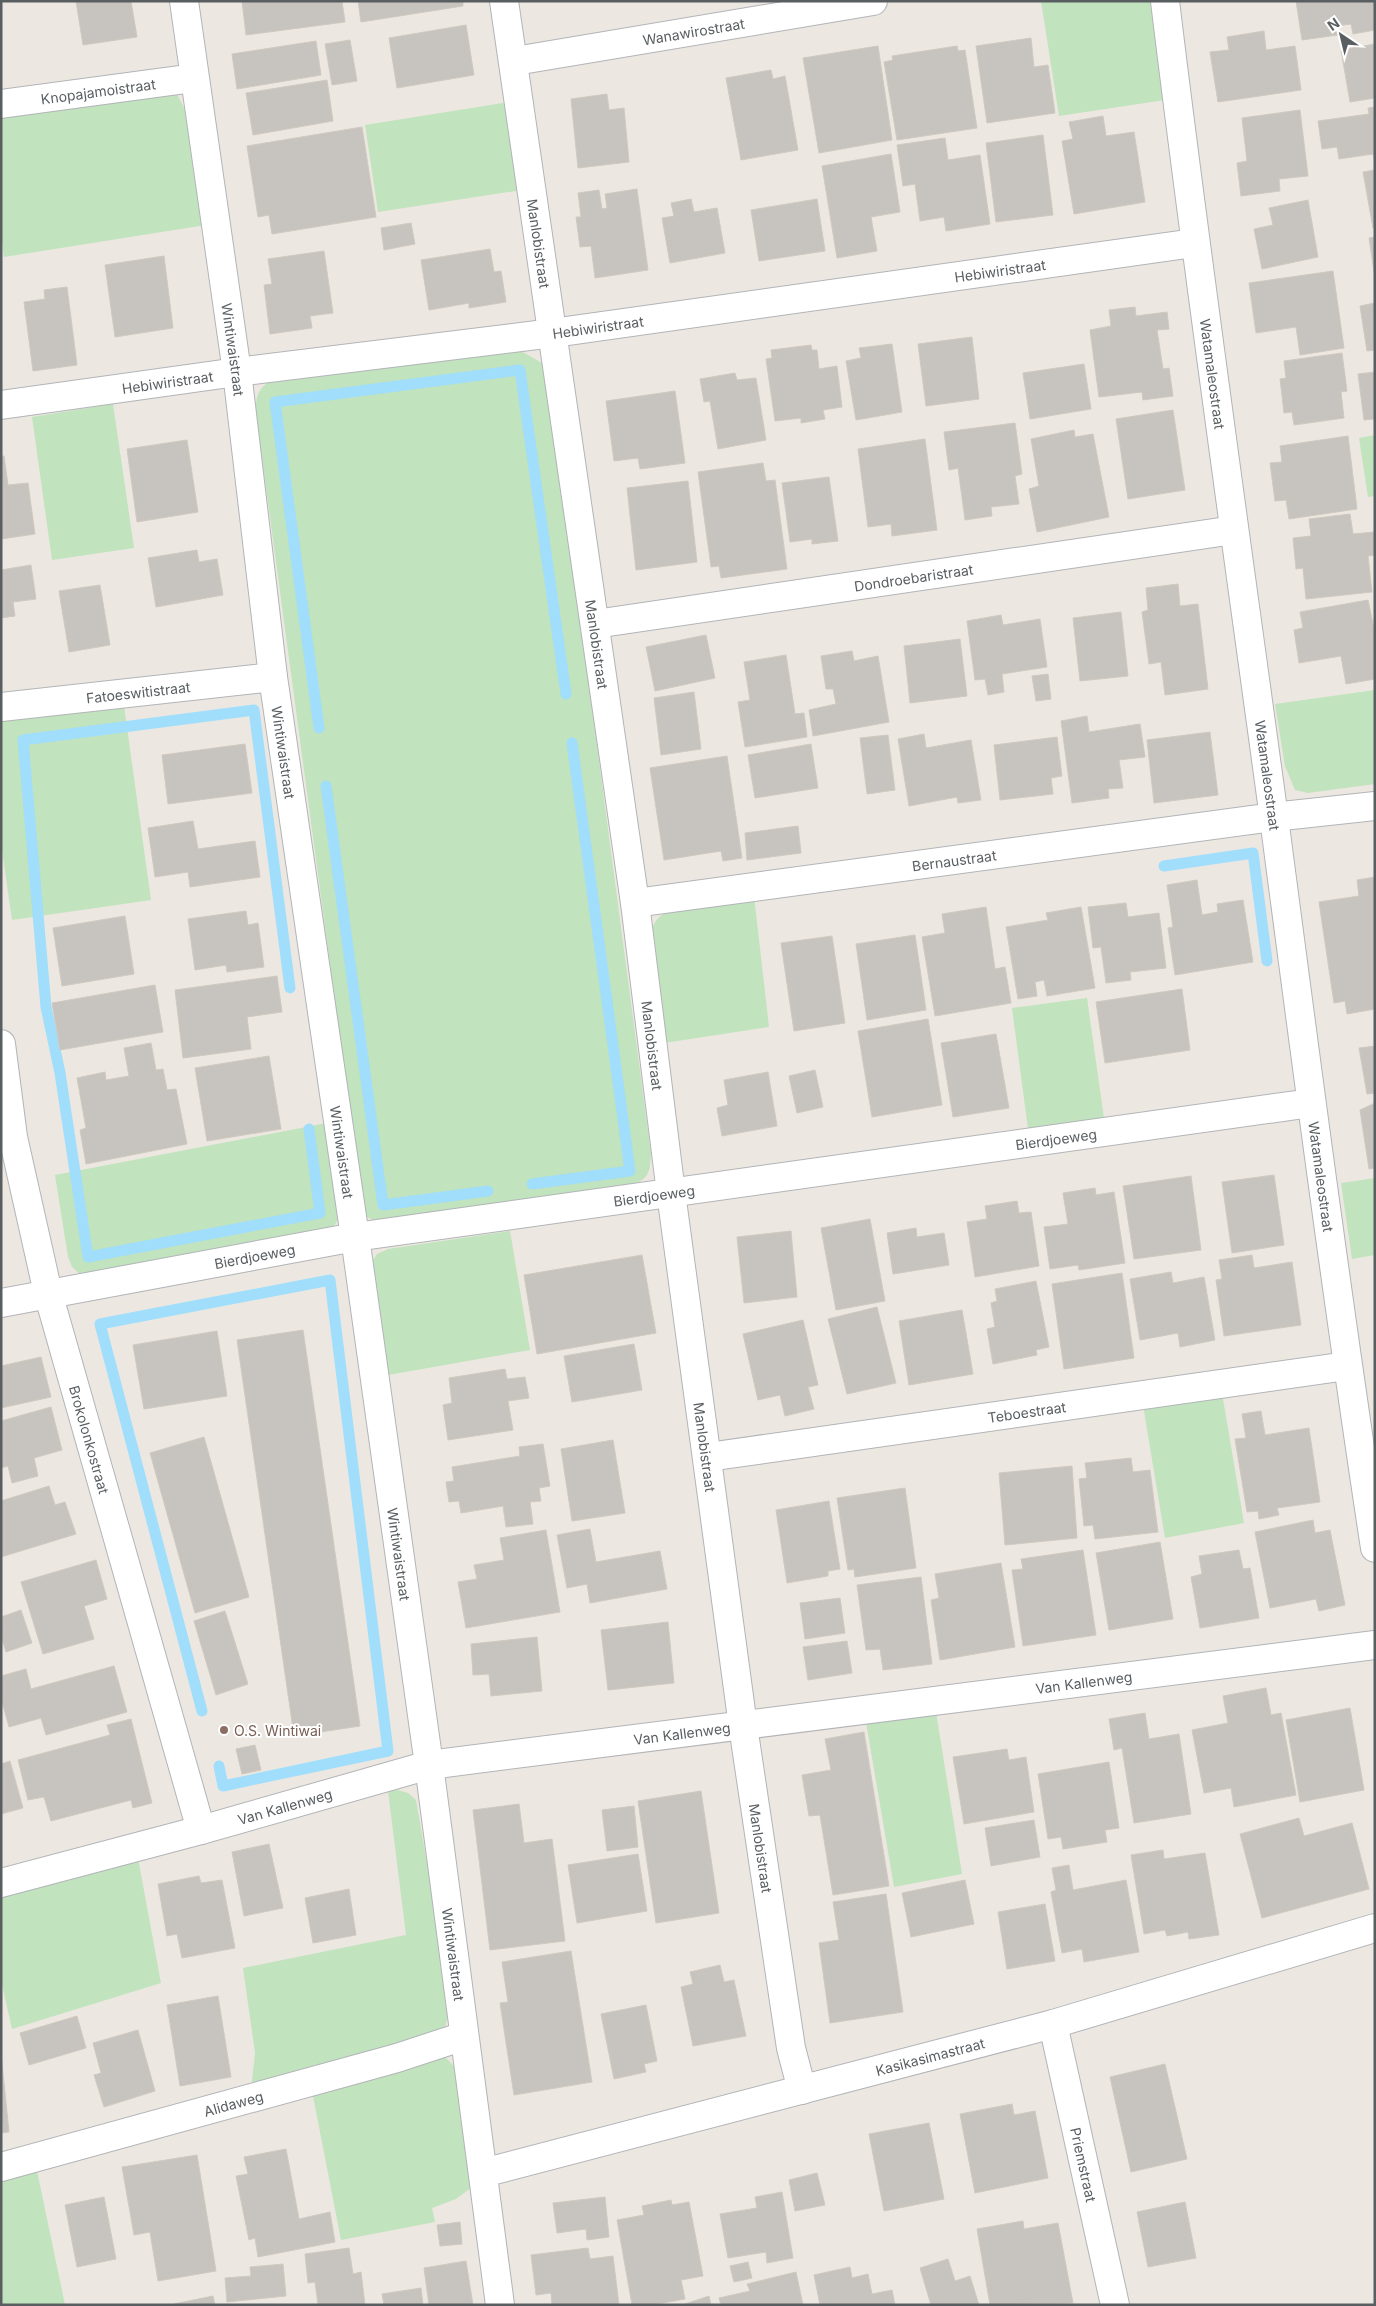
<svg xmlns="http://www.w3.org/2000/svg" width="1376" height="2306" font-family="Inter,sans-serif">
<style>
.green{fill:#c1e3bd}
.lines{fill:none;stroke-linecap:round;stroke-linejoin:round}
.stream{stroke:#a0defc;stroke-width:11}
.building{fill:#c7c3be;stroke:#d0c9bf}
.minor-casing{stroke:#b2b4b8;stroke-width:30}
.minor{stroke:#fff;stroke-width:28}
.education-dot{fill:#8d6e63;stroke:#fff;stroke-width:2}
.labels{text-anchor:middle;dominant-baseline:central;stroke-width:4;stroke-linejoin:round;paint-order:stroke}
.street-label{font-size:14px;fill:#595e61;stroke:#fff}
.education-label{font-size:14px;fill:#785e54;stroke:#fff;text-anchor:start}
</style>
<rect width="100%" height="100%" fill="#ece8e1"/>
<path class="green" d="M1041,1H1151L1165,100L1059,116Z
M177,94C198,130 199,183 206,225L4,257L1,235V112Z
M509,102L522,190L378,212L365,125Z
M521,351L542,363L548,375L651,1154C650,1175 648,1180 627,1186L375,1221L367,1217L363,1209L256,413C256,400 256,392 267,383Z
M113,404L134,548L52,560L32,417Z
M1375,435V496L1368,497L1359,438Z
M1375,690V784L1308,793L1295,790L1285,766L1275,704Z
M124,706L151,900L12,920L1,843V721Z
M754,896L769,1027L664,1043L651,939C652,925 655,918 668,911Z
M1087,998L1104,1118L1028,1129L1012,1008Z
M327,1123L341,1211L338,1220L333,1227L84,1278L72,1267L68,1257L55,1175Z
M1375,1178V1255L1352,1259L1341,1183Z
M510,1231L530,1350L388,1375L372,1262L377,1254L388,1249Z
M1222,1393L1244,1523L1165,1538L1143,1405Z
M936,1712L962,1874L894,1887L866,1722Z
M398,1790L408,1793L416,1800L451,2001L444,2033L255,2091L252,2081L255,2053L243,1968L406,1935L388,1791Z
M138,1858L161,1983L12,2029L1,1980V1895Z
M437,2054L445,2057L455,2067L475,2185L456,2199L432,2208L435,2222L341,2240L312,2091Z
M36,2166L65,2305H1V2176Z"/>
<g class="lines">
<path class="stream" d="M319,728L275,402L520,370L566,694
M326,786L383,1205L488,1191
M1164,866L1253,853L1267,961
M290,988L254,710L23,740L46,1007L60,1073L88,1257L320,1213L309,1129
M532,1184L630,1171L572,743
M202,1711L100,1324L330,1280L388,1751L223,1786L219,1766"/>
</g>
<path class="building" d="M76,1H131L137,37L83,45Z
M242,1H342L345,22L246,35Z
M358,1H463V6L361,22Z
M1296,1H1375V30L1353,34L1351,24L1337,26L1338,35L1302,40Z
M466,25L474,75L397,88L389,38Z
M1264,31L1266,50L1295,46L1301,90L1218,102L1210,52L1229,50L1227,37Z
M1031,38L1034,67L1048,65L1055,113L987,123L976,46Z
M350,40L357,81L332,85L325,44Z
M316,41L321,75L237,89L232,54Z
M1375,44V98L1350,102L1341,50Z
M878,46L892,140L819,153L803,58Z
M957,46L958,51L965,50L977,128L897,140L884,62L893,60L892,56Z
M771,70L773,79L785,76L798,150L741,160L726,78Z
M327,80L333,121L253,135L246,93Z
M607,94L609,110L624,108L629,162L578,168L571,99Z
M1375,107V162L1373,154L1339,159L1337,147L1322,149L1318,121L1369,114L1368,108Z
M1300,110L1308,176L1279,179L1280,191L1241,196L1237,163L1247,161L1242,118Z
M1103,116L1106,136L1134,132L1145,202L1074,214L1062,141L1073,139L1069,122Z
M362,127L376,217L272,234L269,215L258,217L247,146Z
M1043,135L1053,215L996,222L986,143Z
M945,138L948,160L980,155L990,224L946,231L944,217L920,221L915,184L903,186L897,145Z
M891,154L900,212L871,217L877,251L837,258L822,166Z
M1375,170V228H1373L1363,172Z
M637,189L648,270L595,278L591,246L580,247L576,217H581L578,193L599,190L602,209L607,208L605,194Z
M691,199L694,212L717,208L725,253L670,263L662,218L674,216L671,203Z
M817,199L825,251L759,261L751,210Z
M1308,200L1318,257L1262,269L1254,229L1273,225L1269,208Z
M411,223L415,244L384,250L381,228Z
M1375,237V279L1369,238Z
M490,249L494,272L501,271L506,302L469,308V303L429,310L421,260Z
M324,251L333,313L310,316L312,328L270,334L264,285L272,284L268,259Z
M164,256L173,328L115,337L105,265Z
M1333,271L1344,348L1300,355L1296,327L1256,333L1249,283Z
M67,287L77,365L33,371L24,302L45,299L44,290Z
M1375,303V350L1367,351L1360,306Z
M1135,307L1136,316L1167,312L1169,329L1157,330L1163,369L1169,368L1173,396L1143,400L1142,392L1099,397L1090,330L1111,326L1109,310Z
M972,337L979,399L926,406L918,344Z
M892,344L902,412L856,420L846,361L861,358L859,348Z
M811,345L812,350H817L819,369L837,366L842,407L823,410L825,419L801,423V418L775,421L766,359L772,358L771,350Z
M1342,353L1347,391L1341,392L1344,418L1294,425L1292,412L1284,413L1280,379L1286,378L1284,361Z
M1084,364L1091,409L1030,419L1023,373Z
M1375,372V428L1374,419L1364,420L1358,374Z
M735,373L737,380L756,378L766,440L718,449L710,401L704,402L700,379Z
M675,391L685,463L640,469L638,458L614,461L606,401Z
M1173,410L1185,490L1128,499L1116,419Z
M1015,423L1022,474L1015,476L1019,504L991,507L992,516L965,520L958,468L949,470L944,432Z
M1074,430L1075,437L1093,434L1109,517L1037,532L1029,489L1039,486L1031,439Z
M1348,436L1357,509L1289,519L1286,500L1275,501L1270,463L1282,462L1280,446Z
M925,439L937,530L892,536L891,524L868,527L858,449Z
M187,440L198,512L137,522L127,449Z
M1,456H4L8,485L28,483L35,534L1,539Z
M763,463L766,481L775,480L787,569L721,578L719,566L711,567L698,472Z
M829,477L838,541L812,544V539L790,542L782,483Z
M688,481L697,562L636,570L627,488Z
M1350,514L1353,534L1374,532L1375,555L1368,556L1372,592L1306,599L1303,568L1296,569L1293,538L1311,536L1309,519Z
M197,550L199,562L217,559L223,595L156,607L148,558Z
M31,565L36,599L13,602L15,616L1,618V570Z
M1178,584L1180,606L1198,604L1208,689L1165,695L1161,662L1149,664L1142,612L1148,610L1146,588Z
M100,585L110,645L69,652L59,591Z
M1368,600L1375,633V679L1346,684L1341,656L1299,663L1294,630L1303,628L1300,612Z
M1121,612L1128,676L1080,681L1073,618Z
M1001,615L1003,625L1040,619L1047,667L1002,674L1004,692L988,695L985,679L975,680L967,621Z
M706,635L715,678L655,691L646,647Z
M960,639L967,696L910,703L904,646Z
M852,651L854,661L878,656L889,722L813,736L809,710L836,704L833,689H826L821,656Z
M786,655L795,714L804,713L807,737L745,747L738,702L750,700L744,662Z
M1048,674L1051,699L1036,701L1032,676Z
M694,692L701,749L661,755L654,698Z
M1087,716L1089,732L1140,724L1145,757L1119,760L1123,788L1108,789L1109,798L1072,803L1061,721Z
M1210,732L1218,795L1154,803L1147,740Z
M924,734L926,748L971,740L981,800L958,803L957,797L909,806L898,739Z
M888,735L895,790L867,794L860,738Z
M1057,737L1062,776L1051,778L1053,794L1000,800L994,745Z
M245,744L252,793L168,804L162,755Z
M811,744L818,788L755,798L748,755Z
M727,756L742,858L723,861L721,851L664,860L650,768Z
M193,821L198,849L255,841L260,877L190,887L188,872L155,877L148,828Z
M798,826L801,853L747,860L745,833Z
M1375,877V1009L1347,1014L1345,1001L1334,1003L1319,902L1359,896L1357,880Z
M1197,880L1202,915L1218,912L1217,904L1243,900L1253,962L1175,975L1168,928L1173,927L1167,885Z
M1126,903L1128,917L1159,913L1166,968L1130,972L1131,980L1106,983L1101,947L1093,948L1088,907Z
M986,907L995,969L1005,967L1011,1003L935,1016L922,937L945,933L942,914Z
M1081,907L1095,988L1047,996L1044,980L1035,982L1037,996L1018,999L1006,927L1048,920L1046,913Z
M246,911L248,925L258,923L264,967L227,972L226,965L195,970L188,919Z
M125,916L134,974L62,986L53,928Z
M915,935L926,1010L867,1020L856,944Z
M832,936L845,1023L794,1031L781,943Z
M277,976L282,1012L247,1017L251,1049L183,1058L175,990Z
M155,985L163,1032L60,1050L52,1003Z
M1182,989L1190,1050L1105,1063L1096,1002Z
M928,1019L942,1105L872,1117L858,1031Z
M996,1034L1009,1108L953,1117L941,1043Z
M151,1043L156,1070L163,1069L167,1090L176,1089L187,1144L86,1164L80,1130L86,1128L77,1078L105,1072L106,1080L129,1076L124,1048Z
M1375,1046V1093L1367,1094L1359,1048Z
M269,1056L281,1129L207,1141L195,1068Z
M815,1070L823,1107L797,1113L789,1076Z
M768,1072L777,1126L722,1136L717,1108L728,1105L724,1080Z
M1375,1103V1168L1369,1169L1360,1110Z
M1274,1175L1284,1245L1232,1253L1222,1182Z
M1191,1176L1201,1250L1134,1259L1123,1186Z
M1095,1188L1096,1195L1114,1192L1125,1263L1079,1270L1078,1265L1050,1269L1044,1227L1068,1224L1063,1193Z
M1017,1201L1019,1213L1031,1212L1039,1266L975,1277L967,1222L987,1219L985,1206Z
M870,1219L885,1301L836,1310L821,1228Z
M916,1228L917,1237L944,1233L949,1265L893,1274L887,1233Z
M791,1231L797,1297L744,1303L737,1237Z
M642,1255L656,1333L537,1354L524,1275Z
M1252,1255L1254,1268L1292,1262L1301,1325L1224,1336L1216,1280L1222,1279L1219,1260Z
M1171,1272L1173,1283L1204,1277L1215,1340L1180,1347L1178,1333L1140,1340L1130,1279Z
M1122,1273L1134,1358L1064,1369L1052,1284Z
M1036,1281L1049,1347L1036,1350L1037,1355L993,1364L987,1329L995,1327L991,1303L997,1301L995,1289Z
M877,1307L896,1383L847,1394L828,1319Z
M962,1310L973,1374L909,1385L899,1321Z
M803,1320L818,1385L808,1387L814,1409L785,1416L780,1395L758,1400L743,1334Z
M303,1330L360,1726L294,1736L237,1340Z
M217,1331L227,1396L144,1409L133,1345Z
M634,1344L642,1390L572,1402L564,1356Z
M41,1357L51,1397L1,1408V1366Z
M505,1369L507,1379L525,1377L529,1398L508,1401L513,1430L448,1440L443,1405L452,1403L449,1378Z
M51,1407L62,1450L34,1458L38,1476L12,1483L8,1466L1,1468V1421Z
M1261,1411L1265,1435L1309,1428L1320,1502L1277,1508L1279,1515L1259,1519L1258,1511L1247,1512L1235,1439L1246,1438L1242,1414Z
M204,1437L249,1597L195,1613L150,1453Z
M613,1440L625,1513L572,1521L561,1449Z
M543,1444L550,1486L539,1488L541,1501L530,1502L533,1524L506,1527L503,1506L461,1513L459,1501L449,1502L446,1482L454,1481L452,1467L520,1456L519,1447Z
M1131,1458L1133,1472L1150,1470L1158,1532L1095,1539L1093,1525L1084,1526L1079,1479L1087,1478L1085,1463Z
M1072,1466L1077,1538L1005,1545L999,1473Z
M49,1486L55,1505L65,1502L76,1534L1,1557V1501Z
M905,1488L916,1568L855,1577L854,1569L848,1570L837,1498Z
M829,1501L840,1569L828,1571V1576L787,1583L776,1510Z
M1313,1520L1315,1533L1330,1530L1345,1605L1319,1611L1316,1599L1270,1608L1255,1532Z
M590,1529L596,1562L660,1551L667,1589L590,1603L587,1584L567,1588L557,1535Z
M546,1530L560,1612L466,1628L458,1582L477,1579L474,1565L504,1560L500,1538Z
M1160,1542L1173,1619L1109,1630L1096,1553Z
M1083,1550L1096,1635L1023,1646L1012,1570L1023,1569L1021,1559Z
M1239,1550L1243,1569L1250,1568L1259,1618L1200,1628L1191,1577L1202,1574L1199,1556Z
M96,1560L107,1599L84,1606L94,1639L43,1654L21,1582Z
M1001,1563L1015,1647L940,1660L931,1600L939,1598L935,1574Z
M921,1577L932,1664L883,1670L880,1649L866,1650L857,1585Z
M840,1598L845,1633L805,1639L800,1603Z
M21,1610L32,1643L6,1652L1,1635V1617Z
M225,1611L248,1684L216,1695L194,1621Z
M668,1622L674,1683L608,1690L601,1630Z
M537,1637L542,1691L491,1696L489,1674L473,1675L471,1644Z
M847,1641L852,1673L808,1680L803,1647Z
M114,1666L127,1712L46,1735L41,1718L9,1727L1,1698V1676L26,1669L31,1689Z
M1266,1688L1271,1715L1281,1713L1296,1795L1234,1807L1231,1788L1204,1793L1192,1730L1228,1723L1223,1696Z
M1350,1708L1364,1790L1300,1802L1286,1720Z
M1145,1713L1149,1739L1179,1734L1191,1814L1134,1823L1122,1748L1114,1750L1109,1719Z
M131,1719L152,1803L133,1808L131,1800L51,1821L44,1797L28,1800L18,1760L110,1735L107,1725Z
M864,1732L889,1886L833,1895L820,1815L809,1816L802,1775L831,1770L825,1739Z
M255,1745L261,1770L242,1774L236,1749Z
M1007,1749L1009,1760L1026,1757L1034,1812L964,1824L953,1757Z
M10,1761L23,1808L1,1814V1764Z
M1109,1762L1119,1828L1105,1830L1107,1842L1063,1849L1061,1837L1048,1839L1038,1774Z
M701,1791L719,1913L656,1923L638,1801Z
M519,1804L524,1843L552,1839L565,1941L490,1950L473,1810Z
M634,1806L638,1847L607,1851L602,1810Z
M1299,1818L1304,1836L1352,1823L1369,1889L1262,1918L1240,1834Z
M1034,1820L1040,1857L991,1866L985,1828Z
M269,1844L283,1908L244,1916L232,1852Z
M1163,1850L1164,1859L1205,1853L1219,1935L1189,1939L1188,1932L1167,1936L1165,1930L1144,1934L1131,1855Z
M638,1854L647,1911L577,1923L568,1865Z
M1069,1865L1073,1890L1126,1880L1139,1952L1084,1962L1082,1949L1062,1953L1051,1892L1056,1890L1052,1868Z
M199,1876L201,1883L222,1880L235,1948L182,1958L177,1934L167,1936L158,1884Z
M965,1880L974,1924L911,1937L902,1893Z
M349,1889L356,1935L313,1943L305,1898Z
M886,1894L903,2012L830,2023L819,1943L839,1940L833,1902Z
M1045,1904L1055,1961L1007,1969L998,1912Z
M571,1951L592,2082L514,2095L500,2003L508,2002L502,1962Z
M720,1965L724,1982L734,1980L746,2036L693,2046L681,1987L693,1984L690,1972Z
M218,1996L231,2077L180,2086L167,2005Z
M646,2005L657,2061L644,2064L646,2072L614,2079L601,2014Z
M77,2016L86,2048L29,2065L20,2033Z
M138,2030L155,2091L104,2107L94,2075L101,2073L93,2043Z
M1,2054L9,2132L1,2133Z
M1165,2064L1187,2159L1131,2172L1110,2077Z
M1012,2104L1014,2115L1035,2111L1048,2178L975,2193L960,2114Z
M929,2123L944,2199L884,2211L869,2134Z
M286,2149L299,2219L330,2212L335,2242L258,2257L255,2238L249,2240L236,2176L248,2174L244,2157Z
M197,2155L216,2271L158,2281L150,2232L134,2235L122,2167Z
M817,2173L825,2205L795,2211L789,2180Z
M782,2192L793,2258L767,2263L766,2252L728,2258L720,2214L757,2208L755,2197Z
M104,2197L116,2259L77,2267L65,2205Z
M605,2197L609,2237L587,2240L586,2229L557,2233L553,2203Z
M671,2200L672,2205L689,2202L703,2276L681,2280L685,2299L652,2305H632L617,2220L644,2215L642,2206Z
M1185,2202L1196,2258L1148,2267L1137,2212Z
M1023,2221L1024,2229L1058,2223L1073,2303L990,2305L977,2229Z
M460,2222L462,2244L440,2246L437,2225Z
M349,2248L353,2274L361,2272L365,2305H318L315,2282L308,2283L305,2254Z
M588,2248L590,2259L613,2256L619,2305H552L551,2293L536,2295L531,2255Z
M948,2259L955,2281L970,2276L979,2305H931L920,2268Z
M466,2261L473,2305H429L424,2268Z
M748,2262L752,2278L734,2282L730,2266Z
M283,2264L286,2296L227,2302L225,2278L251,2276L250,2267Z
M850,2267L852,2278L868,2274L872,2294L892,2290L895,2305H820L814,2275Z
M796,2272L803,2305H721L719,2298L750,2291L747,2284Z
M421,2288L423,2305H384L382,2294Z
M213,2296L215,2305H174V2304Z
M709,2296L711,2305H682Z"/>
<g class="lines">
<g class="minor-casing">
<g id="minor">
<path id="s1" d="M184,1L237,372L273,677L355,1237L429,1765L500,2305"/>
<path id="s2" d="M504,1L635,903L671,1193L743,1726L791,2048L802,2090"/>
<path id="s3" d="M1165,1C1198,274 1237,546 1274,818C1306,1062 1338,1305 1375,1548"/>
<path id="s4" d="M515,61L873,1"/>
<path id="s5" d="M1,104L194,78"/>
<path id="s6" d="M1,405L237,372L553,333L1194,243"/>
<path id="s7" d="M595,624L1234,530"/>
<path id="s8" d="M1,707L273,677"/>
<path id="s9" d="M635,903L1273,817L1375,806"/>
<path id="s10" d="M1,1044L13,1137L48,1293L201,1830"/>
<path id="s11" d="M1,1303L355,1237L1311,1103"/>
<path id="s12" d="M708,1457L1347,1366"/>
<path id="s13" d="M1,1883L201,1830L429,1765L1375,1645"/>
<path id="s14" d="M1053,2024L1115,2305"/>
<path id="s15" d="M1,2167L397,2058L464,2036"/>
<path id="s16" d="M483,2173L1053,2024L1375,1928"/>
</g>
</g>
<use href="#minor" class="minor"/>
</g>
<circle class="education-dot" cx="224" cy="1730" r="5"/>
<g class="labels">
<g class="street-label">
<text stroke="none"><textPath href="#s4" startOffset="181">Wanawirostraat</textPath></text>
<text stroke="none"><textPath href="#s5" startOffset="98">Knopajamoistraat</textPath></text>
<text stroke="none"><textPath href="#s2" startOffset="245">Manlobistraat</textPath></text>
<text stroke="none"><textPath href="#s6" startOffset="1008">Hebiwiristraat</textPath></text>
<text stroke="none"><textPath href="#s6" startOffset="602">Hebiwiristraat</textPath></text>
<text stroke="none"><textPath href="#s1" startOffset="352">Wintiwaistraat</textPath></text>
<text stroke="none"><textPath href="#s3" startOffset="376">Watamaleostraat</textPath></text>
<text stroke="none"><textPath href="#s6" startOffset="168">Hebiwiristraat</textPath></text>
<text stroke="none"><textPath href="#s7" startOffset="322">Dondroebaristraat</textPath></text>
<text stroke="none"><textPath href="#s2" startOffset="650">Manlobistraat</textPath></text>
<text stroke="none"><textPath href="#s8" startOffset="138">Fatoeswitistraat</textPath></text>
<text stroke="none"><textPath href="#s1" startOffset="758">Wintiwaistraat</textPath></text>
<text stroke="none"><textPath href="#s3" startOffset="781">Watamaleostraat</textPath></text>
<text stroke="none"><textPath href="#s9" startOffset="322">Bernaustraat</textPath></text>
<text stroke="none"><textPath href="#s2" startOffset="1055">Manlobistraat</textPath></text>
<text stroke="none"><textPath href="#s11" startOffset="1068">Bierdjoeweg</textPath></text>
<text stroke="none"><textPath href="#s1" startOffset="1162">Wintiwaistraat</textPath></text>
<text stroke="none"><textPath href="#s3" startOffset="1186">Watamaleostraat</textPath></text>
<text stroke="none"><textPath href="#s11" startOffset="662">Bierdjoeweg</textPath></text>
<text stroke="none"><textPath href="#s11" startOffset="258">Bierdjoeweg</textPath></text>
<text stroke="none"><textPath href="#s12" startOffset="322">Teboestraat</textPath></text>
<text stroke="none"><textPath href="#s10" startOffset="406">Brokolonkostraat</textPath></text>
<text stroke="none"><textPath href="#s2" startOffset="1460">Manlobistraat</textPath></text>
<text stroke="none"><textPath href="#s1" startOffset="1568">Wintiwaistraat</textPath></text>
<text stroke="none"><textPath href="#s13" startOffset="1104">Van Kallenweg</textPath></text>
<text stroke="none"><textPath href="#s13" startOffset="699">Van Kallenweg</textPath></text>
<text stroke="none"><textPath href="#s13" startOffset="294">Van Kallenweg</textPath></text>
<text stroke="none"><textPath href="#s2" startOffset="1865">Manlobistraat</textPath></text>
<text stroke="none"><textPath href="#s1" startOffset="1972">Wintiwaistraat</textPath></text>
<text stroke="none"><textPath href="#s16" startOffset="462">Kasikasimastraat</textPath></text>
<text stroke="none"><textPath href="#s15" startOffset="241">Alidaweg</textPath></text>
<text stroke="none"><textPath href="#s14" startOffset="144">Priemstraat</textPath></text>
</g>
<g class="education-label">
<text x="234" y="1730">O.S. Wintiwai</text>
</g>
</g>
<rect width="1376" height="2306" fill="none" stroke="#595e61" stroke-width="5"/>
<g transform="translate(1341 35) rotate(325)" stroke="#ffffff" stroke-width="4" paint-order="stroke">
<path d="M0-4L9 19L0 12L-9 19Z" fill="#595e61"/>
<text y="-8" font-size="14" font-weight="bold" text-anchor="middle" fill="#595e61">N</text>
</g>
</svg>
